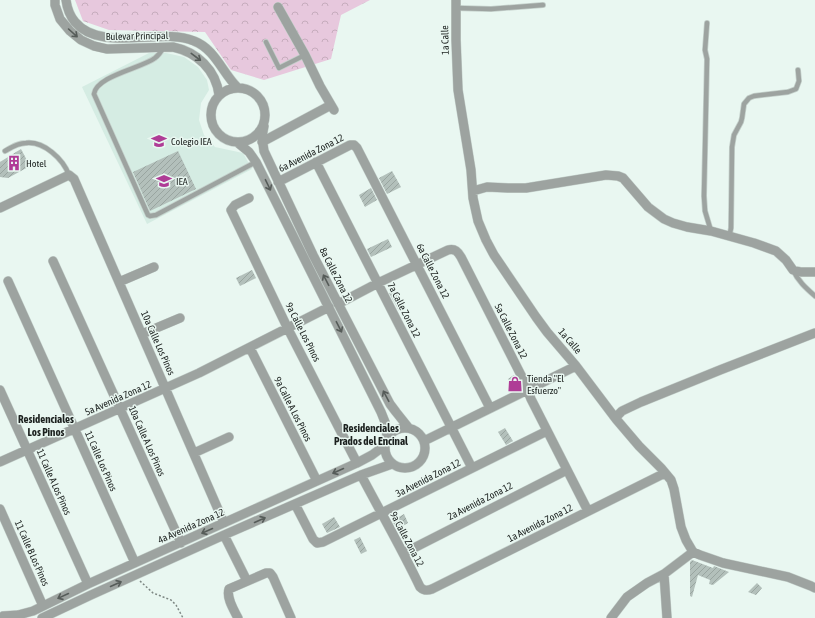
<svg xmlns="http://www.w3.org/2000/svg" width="815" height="618" font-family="'Asap Condensed',sans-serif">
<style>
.built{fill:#d5ece3}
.forest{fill:url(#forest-crowns)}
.building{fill:url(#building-hatch)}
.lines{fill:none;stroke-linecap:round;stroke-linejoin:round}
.lane-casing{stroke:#c4d0cb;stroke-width:6}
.street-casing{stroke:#c4d0cb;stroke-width:10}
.path{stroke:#7d8783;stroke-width:1.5;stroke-dasharray:2 2;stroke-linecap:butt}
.lane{stroke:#9da3a0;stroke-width:4.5}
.street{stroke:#9da3a0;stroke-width:9}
.oneway{stroke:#565c59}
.labels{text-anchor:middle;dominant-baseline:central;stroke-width:3;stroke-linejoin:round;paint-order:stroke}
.street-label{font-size:10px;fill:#1c211f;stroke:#e9f7f1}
.poi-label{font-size:10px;fill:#1c211f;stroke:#e9f7f1;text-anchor:start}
.neighbourhood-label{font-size:11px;font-weight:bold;fill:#1c211f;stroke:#e9f7f1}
</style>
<defs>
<pattern id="forest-crowns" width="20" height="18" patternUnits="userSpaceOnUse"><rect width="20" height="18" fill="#e7c8dd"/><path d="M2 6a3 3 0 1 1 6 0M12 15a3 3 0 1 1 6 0" fill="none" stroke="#c6acbd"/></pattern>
<pattern id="building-hatch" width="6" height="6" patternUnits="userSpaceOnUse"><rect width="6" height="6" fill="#b3c0bb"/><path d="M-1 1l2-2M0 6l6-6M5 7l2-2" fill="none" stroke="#99a5a0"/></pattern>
</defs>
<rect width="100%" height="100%" fill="#e9f7f1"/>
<path class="built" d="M149,53H166L184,57L198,67L207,80L209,90L201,103L199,120L204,135L215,147L243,153L252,169L147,224L82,87Z"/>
<path class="forest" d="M75,0H370L341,15L331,59L264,80L231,70L205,32L109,30L83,21Z"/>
<path class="building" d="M21,149L30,166L8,178L0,177V162Z
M178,151L196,189L150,211L133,172Z
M392,171L401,187L387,194L379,178Z
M371,188L377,200L365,207L359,195Z
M388,239L392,247L371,257L367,249Z
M252,270L256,278L240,286L236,278Z
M395,290L404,309L399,311L389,293Z
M514,375L520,387L513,390L508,379Z
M505,428L513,441L506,445L498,432Z
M404,514L408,523L397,529L392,521Z
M334,517L340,527L327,533L322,524Z
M360,537L367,551L361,554L354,540Z
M692,560L713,568L714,566L729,572L713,585L709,584L710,580L698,575L692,597L690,596V562Z
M757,583L762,588L756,595L748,592Z"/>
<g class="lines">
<g class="lane-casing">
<path id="lane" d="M456,8L491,9L543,5
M707,23L705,50L707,59L704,196L705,211L711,231
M266,42L279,68L305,55
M163,48C161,52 159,55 155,58C142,68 96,76 94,94L148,215L150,216L156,215L256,162
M5,151C12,147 18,143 26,143C44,141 63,159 69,175
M728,236L730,233L731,228L732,147L734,135L741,122L742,118L744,104L749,98L754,96L788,92L796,89L799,81L798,70
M793,270C798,281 806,288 815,296"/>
</g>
<g class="street-casing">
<path id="street" d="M55,0V5L60,19L70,31L81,40L94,46L107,49L173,47C197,52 216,70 219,95
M66,0C67,8 70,16 75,22C101,53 160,27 194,41C215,49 222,72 237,87
M456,0V40L458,90L471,170L473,198L478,221L486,240L494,255L536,317L547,332L576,366L616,419L639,446L661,468L671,480L674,489L681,527L686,540L693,552L700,555L723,563L788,577L811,586L815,588
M278,7L305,55L320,86L334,110
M211 115a27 27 0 1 1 54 0a27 27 0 1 1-54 0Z
M264,126L262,137L264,151L313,255L390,404L396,412L408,427
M262,142L331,105
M238,143L249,152L256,162L381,412L385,422L387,437
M316,162L472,468
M278,182L350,145H354L357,148L490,408
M473,191L487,187L508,188H526L606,175L618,176L623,178L648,207L664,219L673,223L687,227L711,231L754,243L776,251L786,260L793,270L801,272H815
M249,198L235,205L231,210L232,212L288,329L357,463
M0,208L69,175L74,179L224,523
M53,261L181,543
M8,281L135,563
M119,282L154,267
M338,304L378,283L448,250C455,248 458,252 461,257L523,379L531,399L588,511
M142,334L180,318
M250,348L317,481
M0,390L88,584
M616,419L618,415L622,411L641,402L720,370L815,333
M385 448a20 20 0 1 1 40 0a20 20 0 1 1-40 0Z
M424,441L576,366
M194,453L229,437
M0,462L199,373L329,307
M361,475C381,513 402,549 420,587C424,591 427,591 432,589L665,473
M295,504L313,539L317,543L323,542L547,431
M0,509L43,606
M224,535L247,581
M404,553L567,470
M664,574L667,618
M3,616L18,615L33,611L88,584L357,463L372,455L384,446
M42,618L91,595L224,535L361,475L392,464
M238,618C234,610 226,598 229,589L266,573H270L273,577L291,618
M611,618L627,597L647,583L664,574L693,552"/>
</g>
<path class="path" d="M140,581L153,593L171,600L176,605L183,618"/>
<use href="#lane" class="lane"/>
<use href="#street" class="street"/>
</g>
<defs><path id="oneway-shaft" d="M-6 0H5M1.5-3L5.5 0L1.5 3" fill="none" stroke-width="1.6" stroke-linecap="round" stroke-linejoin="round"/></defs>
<g class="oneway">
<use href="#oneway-shaft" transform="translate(73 33) rotate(42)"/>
<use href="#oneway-shaft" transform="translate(196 57) rotate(37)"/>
<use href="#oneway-shaft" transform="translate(268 185) rotate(64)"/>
<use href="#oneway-shaft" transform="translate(326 280) rotate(-117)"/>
<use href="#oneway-shaft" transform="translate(339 327) rotate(63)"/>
<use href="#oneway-shaft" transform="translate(386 396) rotate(-118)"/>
<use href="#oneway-shaft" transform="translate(338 471) rotate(156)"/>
<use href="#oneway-shaft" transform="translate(260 520) rotate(-24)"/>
<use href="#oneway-shaft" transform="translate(207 531) rotate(156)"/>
<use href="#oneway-shaft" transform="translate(116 584) rotate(-24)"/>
<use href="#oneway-shaft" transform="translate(63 596) rotate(155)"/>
</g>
<defs>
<g id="school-bare" transform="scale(1.2)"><path d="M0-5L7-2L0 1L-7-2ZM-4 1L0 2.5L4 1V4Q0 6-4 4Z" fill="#af3c96" stroke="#e9f7f1" stroke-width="2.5" paint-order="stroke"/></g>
<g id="building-bare" transform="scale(1.2)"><path d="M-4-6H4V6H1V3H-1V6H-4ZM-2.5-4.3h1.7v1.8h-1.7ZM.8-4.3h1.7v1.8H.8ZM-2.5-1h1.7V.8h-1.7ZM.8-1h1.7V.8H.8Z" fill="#af3c96" stroke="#e9f7f1" stroke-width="2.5" paint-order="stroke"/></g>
<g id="shop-bare" transform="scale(1.2)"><path d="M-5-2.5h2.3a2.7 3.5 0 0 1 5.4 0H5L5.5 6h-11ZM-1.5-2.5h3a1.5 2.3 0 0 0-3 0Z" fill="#af3c96" stroke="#e9f7f1" stroke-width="2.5" paint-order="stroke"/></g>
</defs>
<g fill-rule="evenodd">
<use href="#school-bare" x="159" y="141"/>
<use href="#building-bare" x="14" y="163"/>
<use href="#school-bare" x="164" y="181"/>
<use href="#shop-bare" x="515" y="384"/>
</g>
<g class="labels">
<g class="street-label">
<text transform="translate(137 36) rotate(-1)">Bulevar Principal</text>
<text transform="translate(445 40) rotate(-91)">1a Calle</text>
<text transform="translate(311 153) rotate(-27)">6a Avenida Zona 12</text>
<text transform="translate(433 271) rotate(63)">6a Calle Zona 12</text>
<text transform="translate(336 275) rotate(63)">8a Calle Zona 12</text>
<text transform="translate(404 310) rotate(63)">7a Calle Zona 12</text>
<text transform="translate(511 331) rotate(63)">5a Calle Zona 12</text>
<text transform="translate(303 332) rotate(63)">9a Calle Los Pinos</text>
<text transform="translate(570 341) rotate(49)">1a Calle</text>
<text transform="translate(158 343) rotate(66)">10a Calle Los Pinos</text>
<text transform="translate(118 398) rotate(-24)">5a Avenida Zona 12</text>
<text transform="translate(293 409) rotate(63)">9a Calle A Los Pinos</text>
<text transform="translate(147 441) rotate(66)">10a Calle A Los Pinos</text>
<text transform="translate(101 461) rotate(66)">11 Calle Los Pinos</text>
<text transform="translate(428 478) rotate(-27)">3a Avenida Zona 12</text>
<text transform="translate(54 482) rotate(66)">11 Calle A Los Pinos</text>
<text transform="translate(480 501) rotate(-27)">2a Avenida Zona 12</text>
<text transform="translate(540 523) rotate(-27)">1a Avenida Zona 12</text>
<text transform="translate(191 526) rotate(-24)">4a Avenida Zona 12</text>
<text transform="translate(407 539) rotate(62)">9a Calle Zona 12</text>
<text transform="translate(32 553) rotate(66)">11 Calle B Los Pinos</text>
</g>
<g class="poi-label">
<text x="171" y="141">Colegio IEA</text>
<text x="26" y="163">Hotel</text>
<text x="176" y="181">IEA</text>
<text x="527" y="378">Tienda "El<tspan x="527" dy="12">Esfuerzo"</tspan></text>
</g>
<g class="neighbourhood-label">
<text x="46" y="419">Residenciales<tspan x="46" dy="13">Los Pinos</tspan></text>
<text x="371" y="428">Residenciales<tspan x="371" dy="13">Prados del Encinal</tspan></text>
</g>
</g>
</svg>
